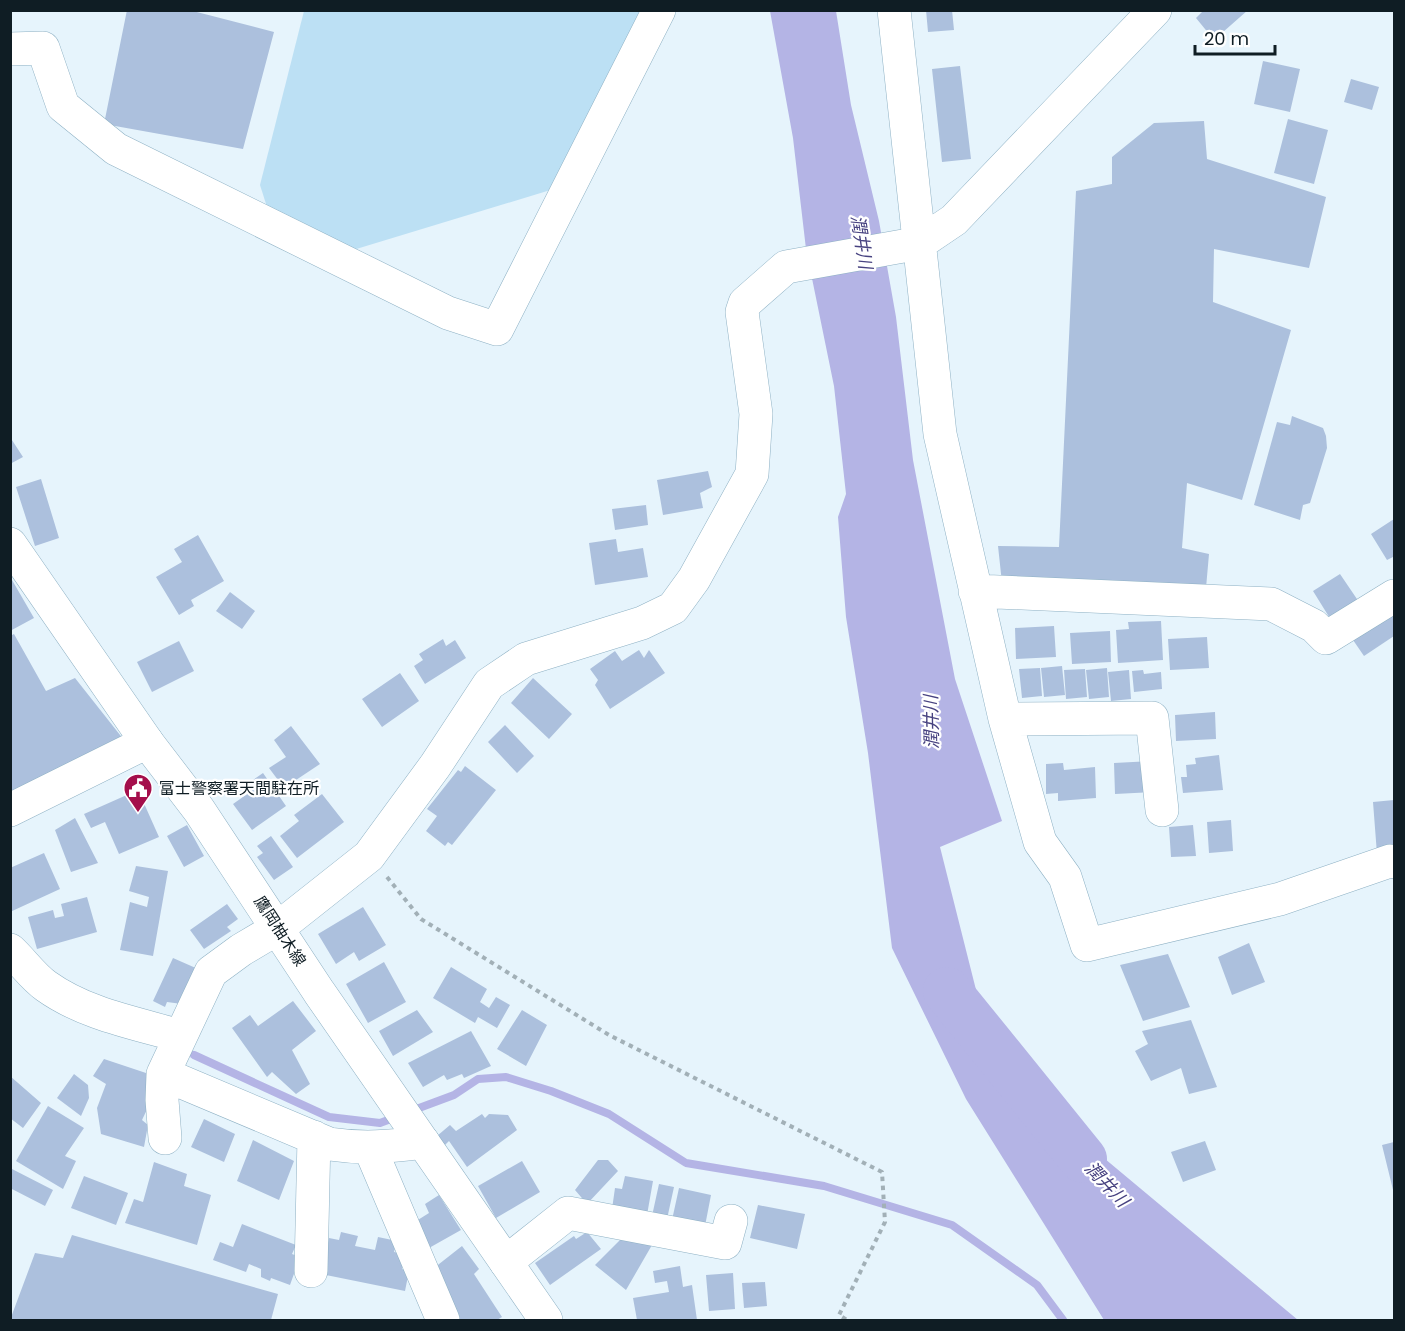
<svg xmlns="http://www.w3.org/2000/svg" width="1405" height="1331" font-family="Poppins,'Noto Sans JP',sans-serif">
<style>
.green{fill:#bce0f4}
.water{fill:#b4b4e5}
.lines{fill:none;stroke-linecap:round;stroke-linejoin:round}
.stream{stroke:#b4b4e5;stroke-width:8}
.river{stroke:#b4b4e5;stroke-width:48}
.building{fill:#acc0dd}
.minor-casing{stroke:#8eb1c4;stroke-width:34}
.major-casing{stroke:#8eb1c4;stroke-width:34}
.path{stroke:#a2b0b7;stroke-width:4;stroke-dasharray:4.5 4.5;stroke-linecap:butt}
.minor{stroke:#fff;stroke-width:33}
.major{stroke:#fff;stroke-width:33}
.labels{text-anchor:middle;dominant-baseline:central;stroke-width:4.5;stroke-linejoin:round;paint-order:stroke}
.poi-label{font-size:16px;fill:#0f1d24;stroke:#fff;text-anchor:start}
.street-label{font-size:16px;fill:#0f1d24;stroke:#fff}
.water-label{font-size:18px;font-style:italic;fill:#474280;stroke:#fff}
</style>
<rect width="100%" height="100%" fill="#e6f4fc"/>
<path class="green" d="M304,11H647L557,188L353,250L267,207L260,185Z"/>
<path class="water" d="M770,11H836L851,105L879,221L896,317L913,460L955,679L1002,821L940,847L998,1077L1050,1113L1298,1320H1104L966,1099L892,948L868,753L846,617L838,517L846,494L834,386L806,249L793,138Z"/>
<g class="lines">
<path class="stream" d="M194,1055L329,1117L380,1123L396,1117
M411,1111L454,1095L478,1079L506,1077L551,1091L609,1114L686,1163L824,1186L952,1225L1037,1285L1063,1320"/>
<path class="river" d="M947,991L1083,1159"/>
</g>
<path class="building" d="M127,10H189L274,32L243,149L104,124Z
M926,10H952L954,30L928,32Z
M1204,10H1248L1214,40L1196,18Z
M1263,61L1300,69L1290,112L1254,104Z
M960,66L971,159L942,162L932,69Z
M1351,79L1379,87L1372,110L1344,102Z
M1288,119L1328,130L1314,184L1274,173Z
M1204,121L1207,159L1326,197L1309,268L1214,249L1213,302L1291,330L1242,500L1187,483L1182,548L1209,554L1206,588L1002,583L998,546L1059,547L1076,191L1112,184V157L1154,123Z
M1292,416L1323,428L1326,436L1327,448L1310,503L1303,505L1300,520L1254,505L1277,422L1290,425Z
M10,437L23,457L10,464Z
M708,471L712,487L700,493L703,508L663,515L657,480Z
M41,479L59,538L35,546L16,487Z
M646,505L648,525L615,530L612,509Z
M1394,519V559L1393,557L1387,560L1371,534Z
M198,535L224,581L191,600L194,606L179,615L156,577L182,562L174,549Z
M616,539L618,552L643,548L648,577L595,585L589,543Z
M1340,574L1359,602L1331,620L1313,591Z
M12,580L34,618L10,631V581Z
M230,592L255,611L242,629L216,611Z
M1394,613V636L1364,656L1353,640Z
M1161,621L1163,660L1118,663L1116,630L1129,629L1128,622Z
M1054,626L1056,657L1016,659L1015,628Z
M1110,631L1111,662L1072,664L1070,633Z
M14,634L46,691L75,678L139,759L10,822V636Z
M1207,637L1209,668L1170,670L1168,639Z
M443,639L446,646L455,640L466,658L425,684L414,666L423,660L419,654Z
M179,641L194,671L152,692L137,662Z
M639,650L644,658L649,650L665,673L610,709L595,685L598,680L590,669L615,651L622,661Z
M1062,666L1065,695L1044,697L1041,668Z
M1040,668L1042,696L1022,698L1019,669Z
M1107,668L1109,697L1089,699L1086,670Z
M1085,669L1087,697L1066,699L1064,670Z
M1129,670L1131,699L1111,701L1108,672Z
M1143,670L1144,674L1161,672L1162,689L1134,692L1132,671Z
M400,673L419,701L382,727L362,699Z
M533,678L572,714L549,739L511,703Z
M1215,712L1216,739L1176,741L1175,715Z
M505,725L534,756L517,773L488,742Z
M291,726L320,764L284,788L269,768L286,757L274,740Z
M1219,755L1223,790L1183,793L1181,777H1187L1186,765L1196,764L1195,758Z
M1152,761L1154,792L1115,794L1114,763Z
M1063,763L1064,770L1095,767L1096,798L1058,801V793L1046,794V764Z
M465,766L496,790L452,845L448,842L445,846L426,831L437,816L427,809L458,770L461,772Z
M263,773L286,806L252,830L233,804L250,792L246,785Z
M138,790L159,837L119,854L105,822L91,828L84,814Z
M322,794L344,822L297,858L280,836L299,821L294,815Z
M1394,800V853L1377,854L1373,802Z
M75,818L98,863L71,872L55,830Z
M1231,820L1233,851L1209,853L1207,822Z
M187,825L204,856L184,867L167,836Z
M1193,825L1196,856L1171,857L1169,827Z
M271,836L293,867L274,880L257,857L263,853L257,846Z
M44,853L60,889L10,912V868Z
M136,866L168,871L153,956L120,950L130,902L147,907L149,897L129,891Z
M87,897L97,932L37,949L28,917L53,910L55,918L64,916L61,904Z
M227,904L238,919L227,927L231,931L204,949L190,930Z
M363,907L386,945L359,961L354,952L336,964L318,934Z
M1249,943L1265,982L1232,995L1218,957Z
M1168,954L1190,1007L1143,1021L1120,965Z
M173,958L198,969L182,1004L167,1002L165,1007L153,1001Z
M384,962L406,1002L368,1023L346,984Z
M451,967L487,989L480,1002L489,1008L496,997L510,1005L497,1028L478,1017L475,1023L433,998Z
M293,1001L316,1031L292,1050L310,1084L296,1094L272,1072L267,1077L232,1028L250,1015L258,1026Z
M417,1010L433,1032L393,1056L379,1031Z
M522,1010L547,1025L526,1066L497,1049Z
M1191,1020L1217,1087L1189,1094L1181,1068L1151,1081L1135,1051L1148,1044L1142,1031Z
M471,1031L491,1066L464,1078L462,1074L447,1080L444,1075L423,1087L408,1063Z
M104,1059L152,1075V1099L142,1120L148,1125L144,1147L101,1134L97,1108L106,1084L93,1076Z
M74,1074L88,1085L89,1098L81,1116L57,1098Z
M10,1076L41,1103L23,1128L10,1118Z
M48,1106L84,1128L65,1156L76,1161L63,1189L16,1161Z
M482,1114L485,1118L489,1114L508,1115L517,1130L467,1167L449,1141L445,1145L437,1136L450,1125L456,1131Z
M204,1119L235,1134L224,1162L191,1147Z
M253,1140L294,1161L279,1200L237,1181Z
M1205,1141L1216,1170L1183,1182L1171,1152Z
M1394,1142V1194L1382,1145Z
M598,1160H608L618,1171L587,1204L575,1190Z
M522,1161L540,1192L496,1218L478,1186Z
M154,1162L187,1174L184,1186L211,1195L197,1245L125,1223L134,1199L143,1202Z
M12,1169L53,1190L45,1206L10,1188Z
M84,1176L128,1193L116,1225L71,1208Z
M625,1176L653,1181L647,1215L612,1209L615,1188L622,1189Z
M659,1184L674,1187L667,1219L652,1216Z
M679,1188L711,1195L705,1226L672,1220Z
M439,1195L461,1230L429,1248L413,1223L429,1213L425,1204Z
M758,1205L805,1214L797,1249L750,1238Z
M242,1224L296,1245L292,1254L300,1257L290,1285L271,1278L270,1281L261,1277V1269L249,1264L246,1272L213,1260L220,1242L233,1247Z
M341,1232L358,1236L355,1246L375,1250L378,1237L397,1241L394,1252L405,1254L402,1269L409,1271L405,1291L321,1274L329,1238L339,1240Z
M587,1232L601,1249L550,1285L535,1263L574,1236L576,1239Z
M72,1235L278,1294L271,1320H10L35,1253L63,1258Z
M624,1236L652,1245L626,1290L595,1265Z
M462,1246L479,1269L474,1274L502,1317L497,1320H454L434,1268Z
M680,1266L683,1287L692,1285L697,1320H637L633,1298L669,1292L667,1281L655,1283L653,1271Z
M733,1273L735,1309L709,1311L706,1275Z
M765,1282L767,1306L744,1308L742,1283Z"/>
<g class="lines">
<g class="minor-casing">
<path id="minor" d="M894,10L940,434L1005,719L1040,842L1065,877L1087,945L1280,899L1390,861L1394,862
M10,49L43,48L63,106L116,149L448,313L497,329L659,10
M975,591L1271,604L1314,626L1326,638L1394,596
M1005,719L1152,718L1162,810
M10,810L147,742
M10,950C22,961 33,977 46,986C85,1014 135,1023 180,1036
M163,1074L329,1144C363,1149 389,1147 423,1142
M165,1138L162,1100L163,1074L211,972L241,950L278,928L369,856L435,766L489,684L526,659L642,623L673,608L694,579L752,474L756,414L742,312L745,303L786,267L920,243L954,220L1155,10
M370,1148L443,1320
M506,1262L568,1213L725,1243L731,1221
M311,1271L314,1137"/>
</g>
<g class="major-casing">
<path id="major" d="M10,544L147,742L199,810L319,992L546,1320"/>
</g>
<path class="path" d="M387,877L421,919L609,1035L882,1172L885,1222L839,1315L847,1320"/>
<use href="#minor" class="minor"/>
<use href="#major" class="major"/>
</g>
<defs>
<g id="civic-pin" transform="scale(1.5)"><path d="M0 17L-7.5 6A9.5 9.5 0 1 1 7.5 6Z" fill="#a40e4b" stroke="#fff"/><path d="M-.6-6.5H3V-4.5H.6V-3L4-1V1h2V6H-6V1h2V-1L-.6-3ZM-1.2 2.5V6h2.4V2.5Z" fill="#fff"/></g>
</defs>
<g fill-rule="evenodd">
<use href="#civic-pin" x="138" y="788"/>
</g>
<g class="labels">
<g class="poi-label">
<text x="159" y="788">富士警察署天間駐在所</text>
</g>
<g class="street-label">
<text transform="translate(280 931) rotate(57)">鷹岡柚木線</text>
</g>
<g class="water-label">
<text transform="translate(862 242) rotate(81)">潤井川</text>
<text transform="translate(931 722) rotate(-91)">潤井川</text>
<text transform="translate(1107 1184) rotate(47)">潤井川</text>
</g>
</g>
<rect width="1405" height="1331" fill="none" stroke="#0f1d24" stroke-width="24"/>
<path d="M1195 45v9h80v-9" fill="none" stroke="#0f1d24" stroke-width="3"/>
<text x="1204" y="45" font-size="18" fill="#0f1d24" stroke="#ffffff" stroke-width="4.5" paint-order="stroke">20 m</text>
</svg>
